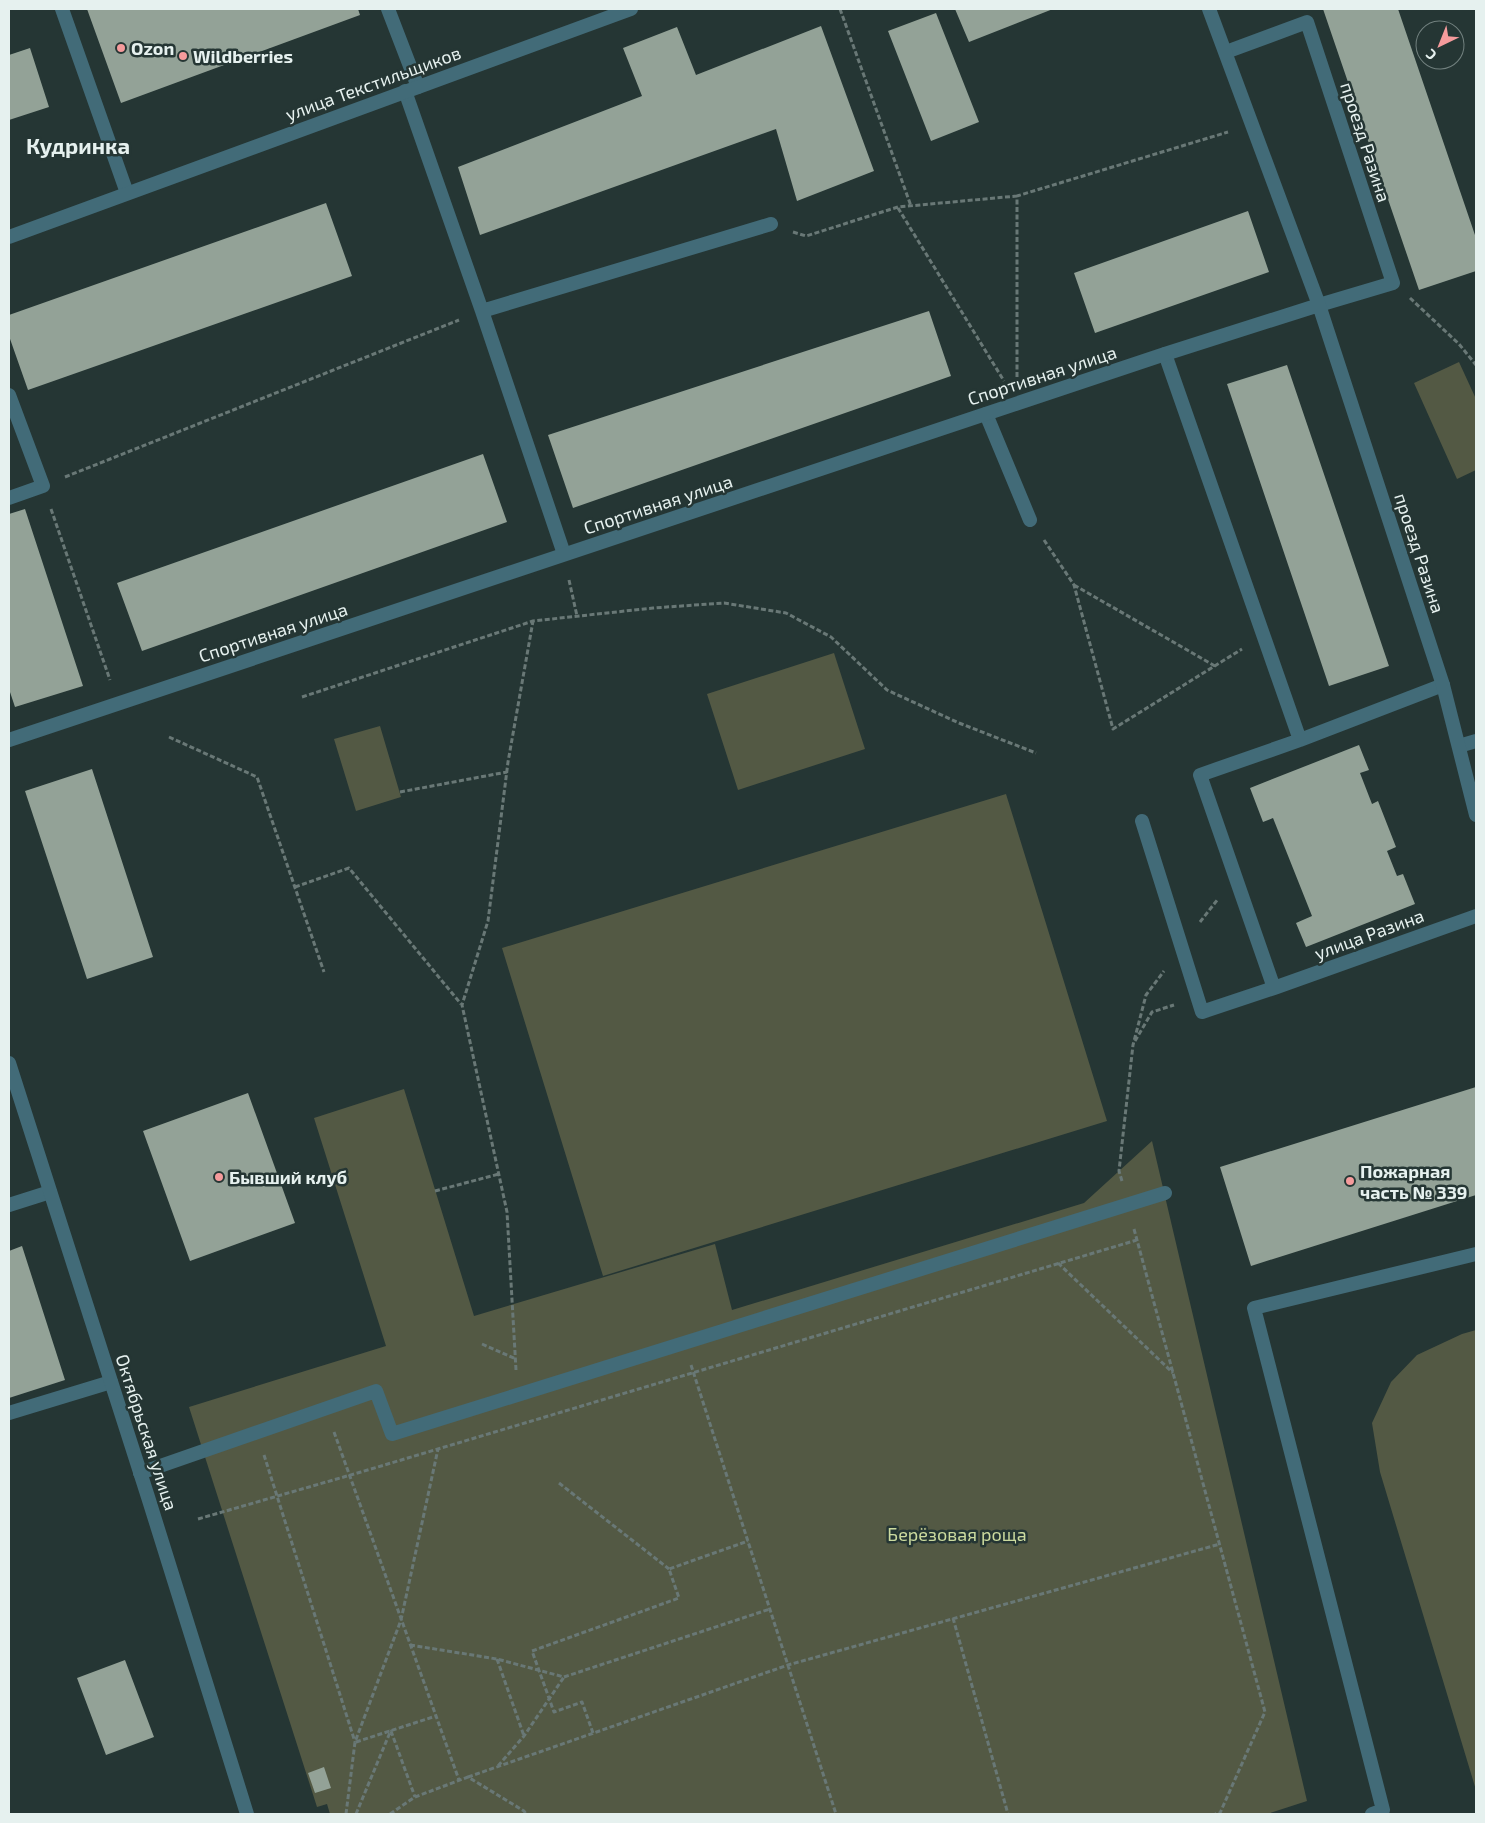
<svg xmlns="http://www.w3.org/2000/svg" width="1485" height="1823" font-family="'Exo 2',sans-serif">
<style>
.green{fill:#535944}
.building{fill:#93a297}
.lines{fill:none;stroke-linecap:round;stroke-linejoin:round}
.path{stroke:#697876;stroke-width:3;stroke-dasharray:5 2.5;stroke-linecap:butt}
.service{stroke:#426b78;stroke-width:14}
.minor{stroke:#426b78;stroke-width:14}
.tertiary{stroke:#426b78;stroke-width:14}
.poi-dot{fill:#f59b9c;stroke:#253634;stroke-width:2}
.labels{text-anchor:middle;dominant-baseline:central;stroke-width:5;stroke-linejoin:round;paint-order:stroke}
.poi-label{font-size:18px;font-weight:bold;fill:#e6f1ef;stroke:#253634;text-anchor:start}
.street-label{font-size:18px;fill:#e6f1ef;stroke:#253634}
.park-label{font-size:18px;fill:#ccdb9f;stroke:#253634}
.district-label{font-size:22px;font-weight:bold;fill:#e6f1ef;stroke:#253634}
</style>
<rect width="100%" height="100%" fill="#253634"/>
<path class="green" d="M1459,362L1476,399V470L1457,479L1414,383Z
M834,653L865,749L738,790L707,694Z
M380,726L401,797L356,811L334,739Z
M1006,794L1107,1121L603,1276L502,948Z
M404,1089L474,1316L715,1244L732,1310L1084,1203L1152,1141L1307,1801L1267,1814H330L327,1804L317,1807L189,1407L386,1346L314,1118Z
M1476,1330V1790L1380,1472L1372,1423L1391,1382L1417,1355L1462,1334Z"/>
<path class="building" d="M87,9H358L360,15L121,103Z
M955,9H1053L969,42Z
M1323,9H1398L1476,238V271L1419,290Z
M936,13L979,122L931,141L888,31Z
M821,26L874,171L797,201L776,129L480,235L458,167L642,96L623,48L677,27L696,75Z
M30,48L49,107L9,120V55Z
M326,203L352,276L28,390L9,336V315Z
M1248,211L1269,272L1095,333L1074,273Z
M929,311L951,376L573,508L548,435Z
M1287,365L1389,666L1329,686L1227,384Z
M483,454L507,522L142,651L117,583Z
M25,509L83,686L15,707L9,689V514Z
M1359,745L1369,770L1360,773L1372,804L1378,801L1396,847L1387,851L1397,876L1403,874L1415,904L1306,947L1296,923L1312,916L1273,818L1263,822L1250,788Z
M92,769L153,957L87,979L25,791Z
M1476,1087V1195L1251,1266L1220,1167Z
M248,1093L295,1223L190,1261L143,1131Z
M22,1246L65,1380L9,1398V1251Z
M125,1660L154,1737L106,1755L77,1678Z
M324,1767L331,1788L315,1793L308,1773Z"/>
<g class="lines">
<path class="path" d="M840,9L911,206
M898,208L1004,381
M793,232L806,236L898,207L1017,196
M1410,298L1459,344L1476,365
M1017,377V196L1228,132
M65,477L459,320
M51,509L110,680
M1044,540L1074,585L1113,729L1242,649
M569,580L577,616
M1074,585L1215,666
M302,697L533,621L653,608L724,603L786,613L831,637L887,690L959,723L1036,753
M169,737L257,777L324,972
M400,792L507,772
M295,887L349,868L461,1004
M1200,922L1218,899
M1135,1041L1152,1012L1174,1005
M1122,1181L1119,1171L1133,1045L1146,995L1164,971
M435,1191L499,1174
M1134,1229L1265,1712L1220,1813L1215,1814
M1058,1263L1173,1373
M482,1344L516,1359
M691,1365L836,1814
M516,1370L507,1212L462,1005L488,921L508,762L533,621
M334,1432L459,1780
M264,1455L355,1742
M559,1483L669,1569
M198,1519L361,1472L1137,1240
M953,1618L1008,1814
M410,1645L497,1659L564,1677L770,1609
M497,1659L524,1736
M391,1731L415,1797
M593,1733L582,1702L554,1712L532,1651L679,1598L669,1569L748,1541
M356,1742L436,1716
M498,1766L524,1736L564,1677
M468,1777L788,1665L1220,1544
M346,1814L355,1742L401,1620L438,1449
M356,1814L391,1730
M390,1814L415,1797L468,1777L524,1811L526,1814"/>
<path class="service" d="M388,9L418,87
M1226,52L1307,22L1393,283L1319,305
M405,91L482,311L564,554
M482,311L771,224
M1165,354L1300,740L1200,775L1274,988
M9,395L43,486L9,498
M986,414L1030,520
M1300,740L1443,685
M1459,746L1476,741
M1142,821L1202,1012L1274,988L1476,916
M9,1205L50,1192
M9,1413L111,1382
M140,1473L376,1391L392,1434L1165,1193
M1372,1814L1383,1810L1254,1308L1476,1254"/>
<path class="minor" d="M62,9L127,193
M1209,9L1319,305L1443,685L1476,815
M9,740L1165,354L1319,305"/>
<path class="tertiary" d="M9,237L631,9
M9,1063L148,1497L247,1814"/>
</g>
<g class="poi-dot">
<circle cx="121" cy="48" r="5"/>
<circle cx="183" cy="56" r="5"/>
<circle cx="219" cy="1177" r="5"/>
<circle cx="1350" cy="1181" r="5"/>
</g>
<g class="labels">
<g class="poi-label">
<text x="131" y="48">Ozon</text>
<text x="193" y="56">Wildberries</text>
<text x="1360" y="1171">Пожарная<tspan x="1360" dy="21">часть № 339</tspan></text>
<text x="229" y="1177">Бывший клуб</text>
</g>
<g class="street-label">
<text transform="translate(373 83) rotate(-20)">улица Текстильщиков</text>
<text transform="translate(1366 142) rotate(72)">проезд Разина</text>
<text transform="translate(1042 375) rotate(-18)">Спортивная улица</text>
<text transform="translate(658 504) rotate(-18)">Спортивная улица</text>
<text transform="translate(1420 553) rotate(72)">проезд Разина</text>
<text transform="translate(273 632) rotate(-18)">Спортивная улица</text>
<text transform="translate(1369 934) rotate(-20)">улица Разина</text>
<text transform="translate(147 1432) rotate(72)">Октябрьская улица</text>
</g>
<g class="park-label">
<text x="957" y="1534">Берёзовая роща</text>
</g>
<g class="district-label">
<text x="78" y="145">Кудринка</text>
</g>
</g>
<rect width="1485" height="1823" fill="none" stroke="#e6f1ef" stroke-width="20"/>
<g transform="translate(1440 45) rotate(223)"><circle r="24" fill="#253634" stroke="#72817f"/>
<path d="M0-4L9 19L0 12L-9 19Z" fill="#f59b9c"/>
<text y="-8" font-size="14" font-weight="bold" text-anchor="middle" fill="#e6f1ef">С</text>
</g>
</svg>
